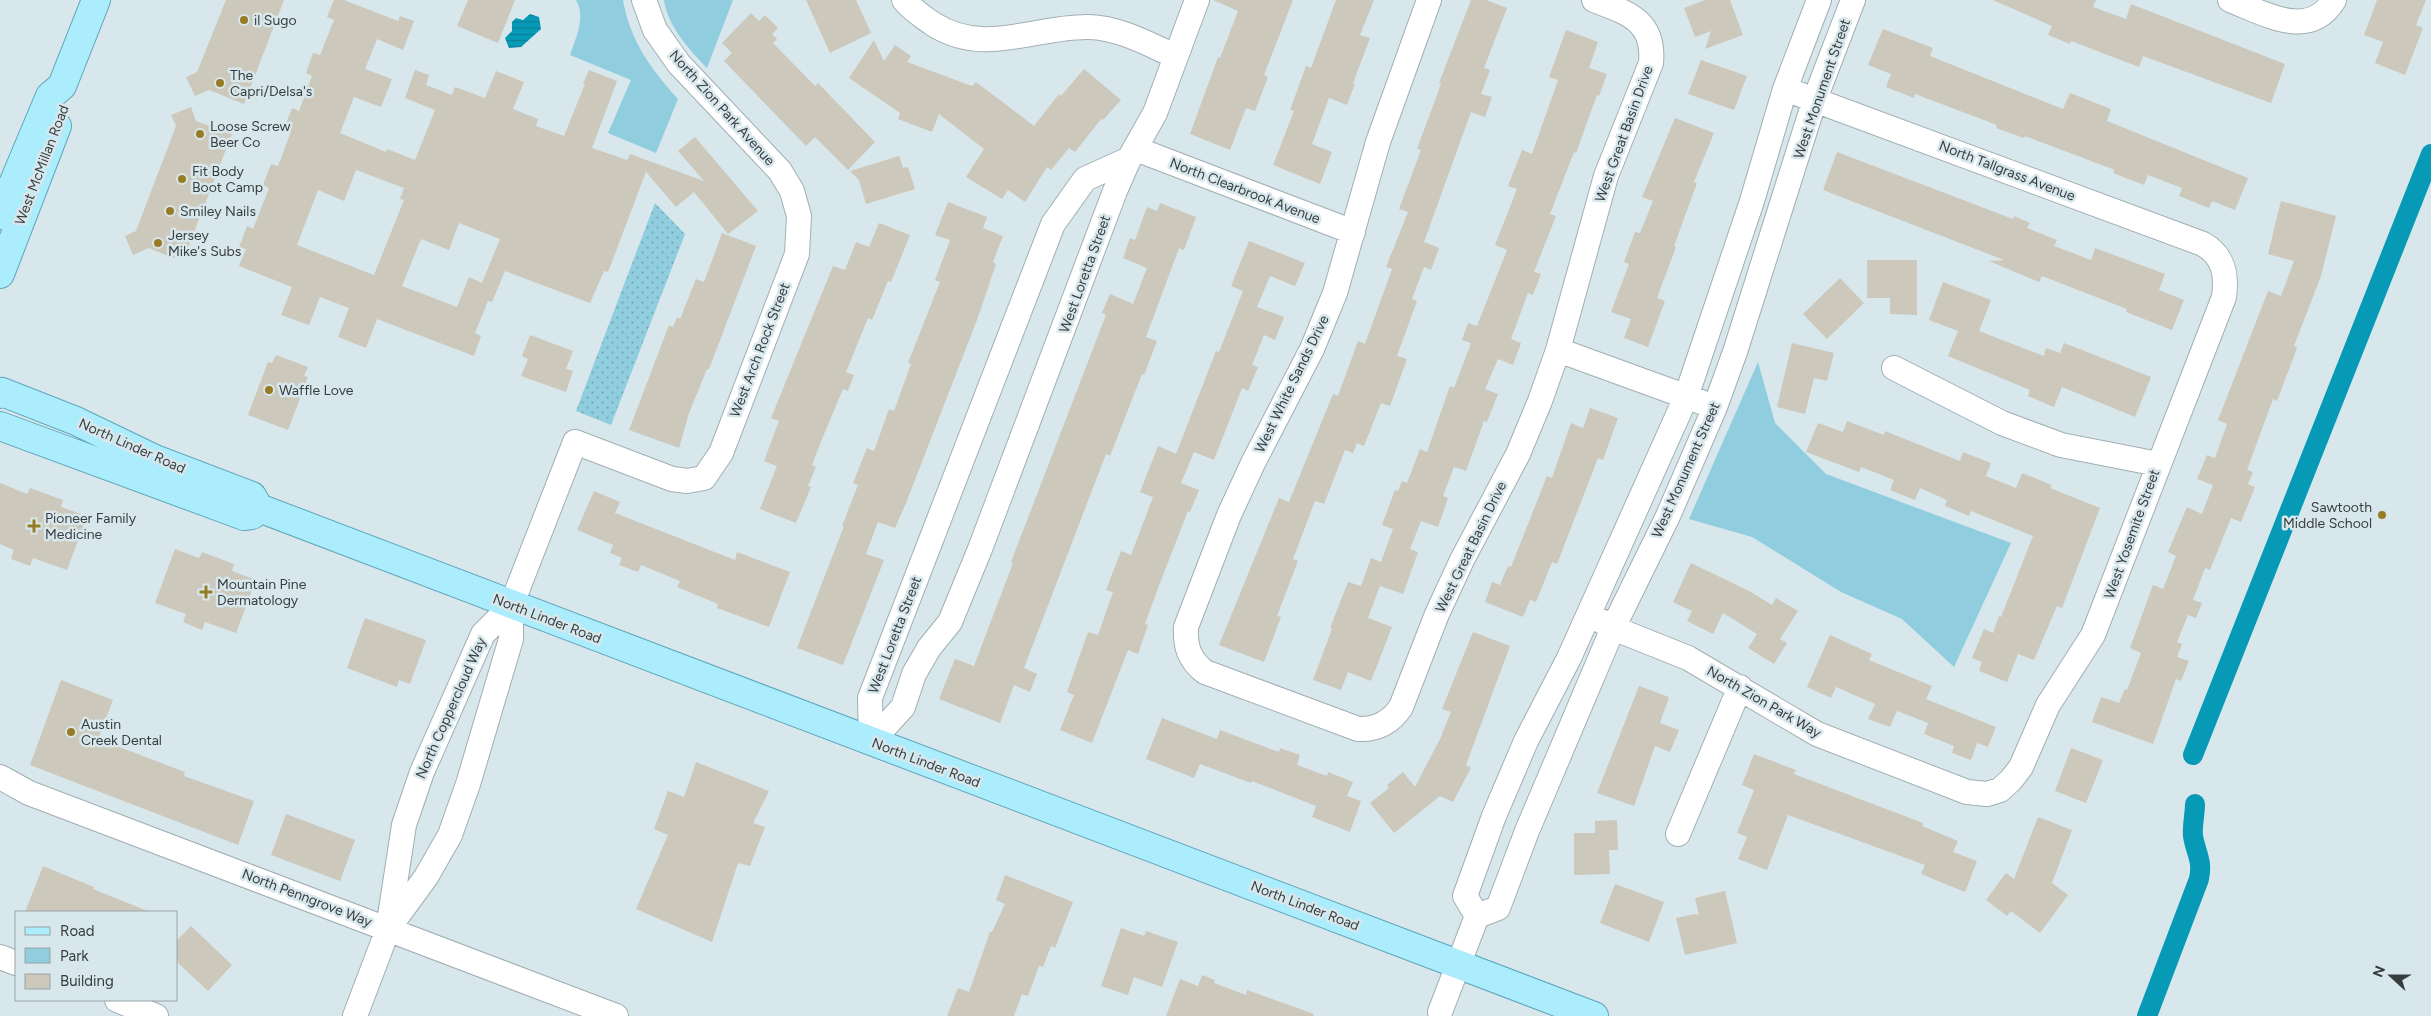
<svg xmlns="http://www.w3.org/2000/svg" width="2431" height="1016" font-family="Figtree,sans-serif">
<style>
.grass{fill:url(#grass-dots)}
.park{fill:#8fcddf}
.water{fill:url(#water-rules)}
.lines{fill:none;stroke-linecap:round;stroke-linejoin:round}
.canal{stroke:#069ab7;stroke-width:20}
.building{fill:#ccc8bb;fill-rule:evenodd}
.minor-casing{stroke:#a1afb4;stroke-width:26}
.major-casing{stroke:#5ea6ba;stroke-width:30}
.minor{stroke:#fff;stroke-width:24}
.major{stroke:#abecfd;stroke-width:28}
.poi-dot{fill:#977c24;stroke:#d8e7ec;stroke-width:2}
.labels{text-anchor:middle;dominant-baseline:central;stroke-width:5;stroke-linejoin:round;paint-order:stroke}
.poi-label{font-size:14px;fill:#373d3f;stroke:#d8e7ec;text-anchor:start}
.street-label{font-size:14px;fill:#373d3f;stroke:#d8e7ec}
</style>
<defs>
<pattern id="grass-dots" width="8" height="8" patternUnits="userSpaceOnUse" patternTransform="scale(1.25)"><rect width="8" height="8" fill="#8fcddf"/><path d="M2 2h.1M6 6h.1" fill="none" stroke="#76a8b6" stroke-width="1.8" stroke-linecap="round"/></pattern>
<pattern id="water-rules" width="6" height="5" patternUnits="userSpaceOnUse" patternTransform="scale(1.25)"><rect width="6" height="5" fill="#069ab7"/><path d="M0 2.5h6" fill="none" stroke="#087f96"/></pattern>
</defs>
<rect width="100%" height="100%" fill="#d8e7ec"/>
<path class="grass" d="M655,203L685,234L611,425L576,411Z"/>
<path class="park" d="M576,0H623C630,41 651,69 678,99L656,153L608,133L631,80L570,55C576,37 586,18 576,0Z
M664,0H733L707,68C689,49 668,27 664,0Z
M1758,362L1775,423L1826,474L2011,543L1954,667L1902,619L1841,592L1752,537L1689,519Z"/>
<path class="water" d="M530,14L539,17L541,29L521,47L509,48L505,38L512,31V22L516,18L523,20Z"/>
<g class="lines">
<path class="canal" d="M2193,755L2431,154
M2147,1016L2199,879C2203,860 2196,854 2193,836C2192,826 2195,814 2195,804"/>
</g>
<path class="building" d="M226,0H284L244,104L209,90L195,96L186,77L197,72Z
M334,0H344L398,21L400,16L414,21L403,50L377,39L365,69L392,79L381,107L354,97L340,133L386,152L387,149L415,160L435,110L405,98L415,70L429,75L426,85L452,95L455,87L485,98L496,71L524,82L513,109L538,119L536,126L564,136L585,84H583L589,70L617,81L592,148L627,160L630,154L704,181L678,151L695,137L758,211L728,234L694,192L676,207L646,172L608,272L604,271L590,303L505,271L492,302L488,301L475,333L481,336L474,356L377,319L366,348L338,337L349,308L320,297L309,325L281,315L292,287L239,266L246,249L239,247L247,226L253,229L269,188L263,185L271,164L278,166L291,132L284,129L292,108L299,111L312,76L306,73L313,53L320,55L334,20L327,17ZM356,170L404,188L400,199L404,200L374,275L297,245L318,190L344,201ZM459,223L500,239L482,283L469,277L457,307L402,286L421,239L449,250Z
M468,0H515L498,43L457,26Z
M806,0H856L871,33L830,53Z
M1213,0H1293L1264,75L1268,77L1255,111L1246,108L1230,150L1190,134L1218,57L1220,58L1238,11Z
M1336,0H1374L1360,35L1370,38L1353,83L1355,84L1347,105L1329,98L1312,144L1332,152L1320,184L1273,165L1294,111L1290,110L1306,66L1311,68Z
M1471,0H1486L1507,8L1484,68L1490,70L1481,94L1492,97L1485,117L1471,112L1424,242L1439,248L1431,270L1424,267L1412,299L1417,301L1397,356L1407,359L1390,406L1381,403L1364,446L1357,443L1353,453L1345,450L1324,504L1315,501L1293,559L1298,561L1277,616L1281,617L1264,662L1219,645L1279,498L1289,502L1333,394L1338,396L1358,341L1365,344L1392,269L1386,267L1408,212L1399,209L1421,150L1417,149L1441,84L1439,83Z
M1705,0H1730L1743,35L1705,49L1711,31L1695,37L1684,8Z
M1993,0H2096L2093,7L2126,19L2131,4L2285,64L2271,103L2143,56L2139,67L2071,41L2070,44L2048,35L2052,26Z
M2377,0H2426L2416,25L2423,28L2405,75L2375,63L2383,42L2364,35Z
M751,13L759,21L765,15L778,28L772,34L777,39L773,43L815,86L818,83L875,142L848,170L815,137L806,146L724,61L732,53L722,43Z
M1883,29L1933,48L1930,56L2063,109L2070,93L2111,109L2107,121L2248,178L2235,210L2212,201L2209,208L2179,196L2182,188L2148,175L2144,185L2113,173L2115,170L2025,136L2024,138L1996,128L1997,125L1915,94L1914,98L1886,87L1891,74L1868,65Z
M1566,30L1598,42L1589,68L1607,74L1599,96L1597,95L1576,153L1574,152L1550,214L1556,216L1534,272L1541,274L1533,295L1528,293L1511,339L1521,343L1513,365L1498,359L1485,389L1498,394L1487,422L1484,421L1466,471L1454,467L1443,496L1448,498L1438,527L1421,521L1410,549L1418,552L1403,594L1380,586L1368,618L1392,627L1371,681L1348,672L1341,690L1313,680L1332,629L1330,628L1348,582L1361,586L1371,558L1381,562L1393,529L1382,525L1395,490L1398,491L1402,481L1407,483L1420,449L1427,452L1450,386L1454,388L1471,343L1462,340L1468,323L1477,326L1507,250L1495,245L1517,189L1508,186L1522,150L1532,154L1558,80L1549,77Z
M874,40L884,61L895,45L911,56L907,62L972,86L976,82L1034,126L1059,94L1061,96L1084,69L1121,100L1103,120L1102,118L1075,152L1069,148L1051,170L1047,167L1025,202L1008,190L1002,199L966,177L984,149L939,114L932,132L898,119L900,113L849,78Z
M1701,60L1747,76L1734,110L1688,94Z
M191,107L196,121L232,134L186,253L173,258L149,248L133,255L125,236L136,231L176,126L171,115Z
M1675,118L1714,133L1694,182L1697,183L1674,246L1676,247L1657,298L1665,301L1648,347L1624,338L1631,319L1611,312L1629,264L1624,262L1635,232L1640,233L1653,201L1642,197Z
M1837,152L2013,219L2014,216L2030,223L2027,228L2057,240L2054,246L2091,260L2095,248L2165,274L2159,290L2184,300L2172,330L2126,312L2127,309L2042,276L2039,282L1989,261L2004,260L1823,190Z
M899,156L903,168L908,167L915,189L866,204L859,180L850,171Z
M2281,201L2336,216L2321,276L2294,346L2297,348L2277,401L2273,399L2247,470L2253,472L2248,484L2255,487L2241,522L2231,518L2210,570L2205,568L2193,600L2202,603L2196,618L2188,615L2177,642L2182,644L2177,657L2189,661L2181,681L2176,679L2153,744L2092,722L2101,697L2119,703L2125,689L2127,690L2141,653L2130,648L2153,585L2163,589L2176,556L2168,552L2187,507L2202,514L2213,485L2197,479L2207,455L2215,458L2227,424L2218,420L2268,291L2281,296L2294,261L2268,254Z
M948,202L987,217L983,228L1003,236L993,262L996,264L977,320L906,503L895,528L878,522L866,554L884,560L843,665L797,648L844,526H842L858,485L853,483L867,448L874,451L889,409L894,411L911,364L908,363L940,282L935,280L950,240L935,235Z
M1160,203L1196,217L1184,250L1179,248L1146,337L1157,341L1144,375L1142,374L1110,456L1106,454L1024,668L1037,674L1030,692L1014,685L1000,723L939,699L955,659L974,666L1013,563L1011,562L1106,315L1102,313L1110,294L1133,304L1147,268L1123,258L1130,238L1135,240L1147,207L1157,211Z
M879,223L910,235L891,282L888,281L872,320L868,318L846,372L854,375L848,391L843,389L822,439L812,465L816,467L808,486L811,487L796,523L760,509L777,466L764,461L779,421L771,418L833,266L845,270L856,242L869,247Z
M722,233L756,246L709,369H707L689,413L679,448L629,430L669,325L673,327L677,317L680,319L696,279L704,282Z
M1249,241L1305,263L1295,286L1270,276L1257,307L1284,317L1275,340L1264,335L1252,365L1258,367L1248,391L1242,388L1214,460L1194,452L1181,483L1199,490L1190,512L1188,511L1160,583L1145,624L1148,625L1138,654L1128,650L1092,743L1060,730L1074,695L1067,692L1088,632L1098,635L1113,592L1106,590L1121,551L1131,555L1153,497L1140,492L1158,446L1176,454L1216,351L1219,352L1243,291L1231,286Z
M1867,260H1917V315L1890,314V298H1867Z
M1840,278L1864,303L1827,339L1803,314Z
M1943,282L1991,300L1979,331L2044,356L2046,348L2060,353L2064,343L2151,377L2135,417L2062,387L2054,407L2028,396L2030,390L1948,356L1958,331L1929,320Z
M530,335L573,351L566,369L573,371L566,392L521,376L528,359L522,356Z
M1792,343L1834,353L1827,381L1814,378L1805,414L1777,407Z
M276,355L308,367L304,376L308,377L288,430L248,415L268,362L272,363Z
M1590,408L1618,418L1603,460L1598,458L1557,564L1552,562L1536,602L1530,600L1523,617L1485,602L1492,582L1500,585L1508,566L1511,567L1547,476L1552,478L1571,423L1583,428Z
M1847,421L1884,435L1885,431L1960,461L1963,452L1991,463L1986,476L2016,488L2022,473L2052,485L2050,488L2100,508L2062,608L2057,606L2034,660L2018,654L2007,682L1979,671L1982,662L1972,658L1984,629L1993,633L1999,616L2001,617L2033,536L1971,511L1969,516L1945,506L1947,500L1920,488L1915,500L1890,490L1894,480L1861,467L1859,472L1806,452L1818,423L1843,432Z
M0,483L27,494L30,488L63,500L61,507L87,516L67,570L33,558L30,566L11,559L14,550L0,544Z
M594,491L620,502L615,513L735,560L737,552L790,572L769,627L717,608L718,604L677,587L680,581L641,565L638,572L619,565L622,558L610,553L613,545L577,530Z
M175,549L199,558L202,552L234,564L232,571L256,580L236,633L205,622L202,630L183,622L186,614L155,603Z
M1691,563L1751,592L1772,605L1776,598L1798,611L1780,639L1787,643L1774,664L1748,648L1757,634L1723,613L1713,634L1687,621L1692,611L1673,602Z
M365,618L426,640L410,684L399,680L397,687L347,668Z
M1473,632L1510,646L1466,765L1471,768L1453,802L1440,796L1394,833L1370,803L1389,788L1387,785L1403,772L1415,787L1440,739L1451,712L1442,709Z
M1830,635L1872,654L1869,660L1932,686L1926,699L1996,727L1988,747L1977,743L1971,760L1952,753L1954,746L1924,734L1928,723L1897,711L1890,727L1868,719L1875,704L1836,687L1831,698L1807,687Z
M61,680L113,700L98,739L185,772L184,776L254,801L238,845L30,765Z
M1639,686L1669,697L1660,723L1679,730L1670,752L1655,746L1634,806L1597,793Z
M1162,718L1217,739L1220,730L1279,752L1280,748L1300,755L1297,765L1327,776L1328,772L1353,782L1347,796L1361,801L1350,832L1312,817L1316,806L1252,781L1251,783L1200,764L1194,778L1146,759Z
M2071,748L2103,760L2086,803L2055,791Z
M1754,754L1796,770L1794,774L1923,823L1922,826L1958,841L1953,852L1977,861L1965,892L1921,874L1925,865L1788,815L1767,870L1738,859L1747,837L1737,833L1754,790L1742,785Z
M696,762L769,791L753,823L765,827L750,866L738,863L712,942L636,909L668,835L654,829L668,791L684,797Z
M286,814L355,840L340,881L271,855Z
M2038,817L2072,830L2052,883L2068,895L2040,933L2011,911L2007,916L1986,900L2006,873L2014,879Z
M1617,820L1618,850H1609L1610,874L1574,875V833H1595V821Z
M43,866L94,887L93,889L150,912H25Z
M1005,875L1073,902L1055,948L1051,946L1043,967L1039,966L1028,996L1022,994L1014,1016H947L958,988L969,992L990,932H992L1005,904L996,900Z
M1615,884L1664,902L1649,942L1600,923Z
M1725,891L1737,943L1685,955L1676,918L1695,914L1699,915L1695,898Z
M191,926L232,965L208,991L176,961V941Z
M1121,928L1144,936L1146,931L1178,942L1162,987L1134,977L1128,995L1101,986Z
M1202,975L1215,980L1214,983L1246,995L1247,990L1314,1014L1313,1016H1166L1180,979L1198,986Z"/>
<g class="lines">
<g class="minor-casing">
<path id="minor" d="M904,0C912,10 922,16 933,24C985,57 1034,26 1089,27C1120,28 1148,44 1175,56
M1429,0L1378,142L1335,293L1312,349L1253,463L1229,515L1186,627C1185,646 1189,660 1205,672L1358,729C1377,730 1391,722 1401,707L1437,614L1462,560L1518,454L1540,401L1558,350L1606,176L1651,63C1655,20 1627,13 1594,0
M2230,0C2264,13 2309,41 2334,0
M1136,149L1353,232
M1558,350L1701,402
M1894,368L2002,423L2061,445L2158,464
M1589,614L1613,628L1688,658L1817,734L1967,792L1987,794L2000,790L2011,780L2021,767L2048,705L2093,635L2224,297C2227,275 2224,256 2203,244L1785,89
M871,742L903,707L914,674L929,648L950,622L980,549L1115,191L1129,159L1155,113L1197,0
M871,742L870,698L1053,224L1085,179L1129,159
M0,777L29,793L616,1016
M1678,834L1740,687
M1477,916L1465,896L1494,816L1526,741L1569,658L1686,397L1752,201L1785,89L1819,0
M388,929L426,877L450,835L468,784L511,639V606L575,442L672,479L687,481L704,478L721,453L797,254L799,216L792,191L780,171L679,64L655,30L644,0
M0,957L16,963
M117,1000L156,1016
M1440,1012L1477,916L1498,908L1527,831L1613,628L1668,516L1715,407L1735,352L1815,99L1853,0
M355,1016L388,929L404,825L422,772L483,634L511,606"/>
</g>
<g class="major-casing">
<path id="major" d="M0,215L50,96L62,86L96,0
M0,274L57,126
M0,394L2,392L76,421L155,459L252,496L259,508L1594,1016
M0,426L244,516L252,515L259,508"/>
</g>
<use href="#minor" class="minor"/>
<use href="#major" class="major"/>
</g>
<g class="poi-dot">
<circle cx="244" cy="20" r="5"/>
<circle cx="220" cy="83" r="5"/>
<circle cx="200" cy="134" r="5"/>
<circle cx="182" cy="179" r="5"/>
<circle cx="170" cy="211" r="5"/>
<circle cx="158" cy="243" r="5"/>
<circle cx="269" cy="390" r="5"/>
<circle cx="2382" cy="515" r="5"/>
<path d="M31.5 518.5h5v5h5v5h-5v5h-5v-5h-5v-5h5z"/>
<path d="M203.5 584.5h5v5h5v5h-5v5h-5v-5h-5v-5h5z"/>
<circle cx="71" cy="732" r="5"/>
</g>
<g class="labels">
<g class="poi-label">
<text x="254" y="20">il Sugo</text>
<text x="230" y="75">The<tspan x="230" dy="16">Capri/Delsa's</tspan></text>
<text x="210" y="126">Loose Screw<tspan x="210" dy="16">Beer Co</tspan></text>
<text x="192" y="171">Fit Body<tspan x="192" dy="16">Boot Camp</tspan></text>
<text x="180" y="211">Smiley Nails</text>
<text x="168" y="235">Jersey<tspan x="168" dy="16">Mike's Subs</tspan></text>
<text x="279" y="390">Waffle Love</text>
<text x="2372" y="507" text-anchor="end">Sawtooth<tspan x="2372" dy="16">Middle School</tspan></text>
<text x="45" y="518">Pioneer Family<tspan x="45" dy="16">Medicine</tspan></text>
<text x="217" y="584">Mountain Pine<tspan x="217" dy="16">Dermatology</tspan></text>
<text x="81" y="724">Austin<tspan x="81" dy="16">Creek Dental</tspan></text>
</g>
<g class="street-label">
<text transform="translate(1822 89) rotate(-71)">West Monument Street</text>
<text transform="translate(722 108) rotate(48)">North Zion Park Avenue</text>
<text transform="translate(1624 134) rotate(-70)">West Great Basin Drive</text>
<text transform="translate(42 165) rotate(-69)">West McMillan Road</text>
<text transform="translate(2007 171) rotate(21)">North Tallgrass Avenue</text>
<text transform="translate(1245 191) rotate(21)">North Clearbrook Avenue</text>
<text transform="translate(1085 274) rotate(-70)">West Loretta Street</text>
<text transform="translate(760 350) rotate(-69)">West Arch Rock Street</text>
<text transform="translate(1292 384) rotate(-64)">West White Sands Drive</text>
<text transform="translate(132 446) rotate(24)">North Linder Road</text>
<text transform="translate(1686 470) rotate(-66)">West Monument Street</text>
<text transform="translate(2132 534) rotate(-70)">West Yosemite Street</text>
<text transform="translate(1471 547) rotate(-64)">West Great Basin Drive</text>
<text transform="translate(547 619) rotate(21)">North Linder Road</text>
<text transform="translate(895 635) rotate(-69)">West Loretta Street</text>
<text transform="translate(1764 702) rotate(30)">North Zion Park Way</text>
<text transform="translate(451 708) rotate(-66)">North Coppercloud Way</text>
<text transform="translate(926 763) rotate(21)">North Linder Road</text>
<text transform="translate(307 898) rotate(21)">North Penngrove Way</text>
<text transform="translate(1305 906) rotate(21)">North Linder Road</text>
</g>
</g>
<rect x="15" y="911" width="162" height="90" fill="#d8e7ec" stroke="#98a3a7"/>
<rect x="25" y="927" width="25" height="8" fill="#abecfd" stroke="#98a3a7"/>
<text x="60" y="936" font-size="15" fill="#373d3f">Road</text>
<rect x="25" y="948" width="25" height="15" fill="#8fcddf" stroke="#98a3a7"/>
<text x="60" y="961" font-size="15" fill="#373d3f">Park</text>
<rect x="25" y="974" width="25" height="15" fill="#ccc8bb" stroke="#98a3a7"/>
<text x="60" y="986" font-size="15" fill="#373d3f">Building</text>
<g transform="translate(2391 976) rotate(291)" stroke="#d8e7ec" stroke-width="4" paint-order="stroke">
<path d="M0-4L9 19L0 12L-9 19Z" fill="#373d3f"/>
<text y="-8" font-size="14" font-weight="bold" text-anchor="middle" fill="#373d3f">N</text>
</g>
</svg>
